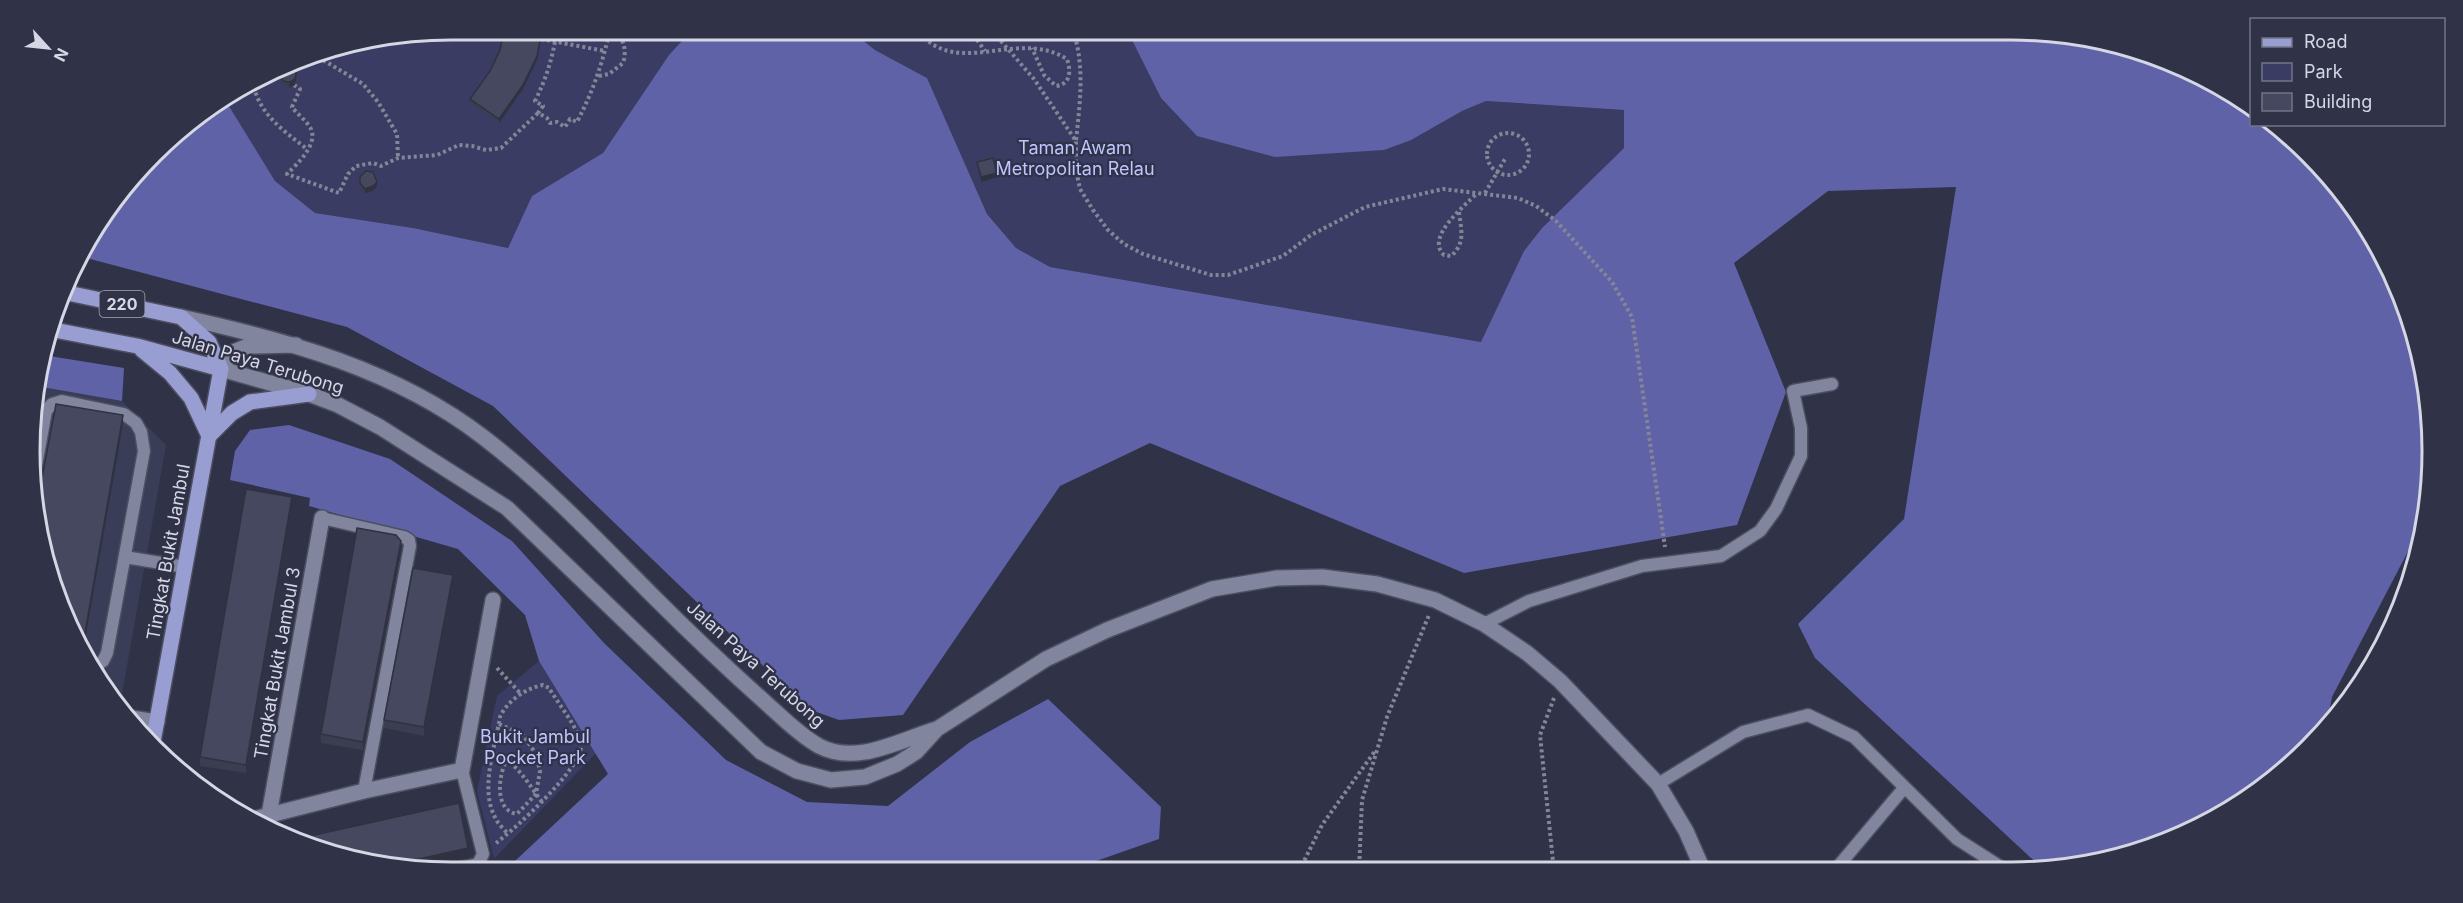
<svg xmlns="http://www.w3.org/2000/svg" width="2463" height="903" font-family="Inter,sans-serif">
<style>
.built{fill:#3a3d58}
.green{fill:#3a3c63}
.forest{fill:#5f62a6}
.lines{fill:none;stroke-linecap:round;stroke-linejoin:round}
.service-casing{stroke:#4d4f61;stroke-width:15}
.minor-casing{stroke:#4d4f61;stroke-width:18}
.secondary-casing{stroke:#4d4f61;stroke-width:18}
.primary-casing{stroke:#4d4f61;stroke-width:18}
.path{stroke:#848698;stroke-width:4;stroke-dasharray:3 3;stroke-linecap:butt}
.service{stroke:#82859e;stroke-width:12}
.minor{stroke:#82859e;stroke-width:15}
.secondary{stroke:#82859e;stroke-width:15}
.primary{stroke:#989dd2;stroke-width:15}
.wall{fill:#3b3e51}
.shaded-wall{fill:#303242}
.building{fill:#45485e;stroke:#303242;stroke-width:1.5}
.labels{text-anchor:middle;dominant-baseline:central;stroke-width:4.5;stroke-linejoin:round;paint-order:stroke}
.shield{fill:#303248;stroke:#a4a6b6;stroke-width:1.5}
.shield-label{font-size:16px;font-weight:bold;fill:#d5d7e5}
.park-label{font-size:18px;fill:#bec5ff;stroke:#303248}
.street-label{font-size:18px;fill:#d5d7e5;stroke:#303248}
.rim{fill:none;stroke:#d5d7e5;stroke-width:3}
</style>
<rect width="100%" height="100%" fill="#303248"/>
<path class="built" d="M36,386L122,401L166,445L121,700L113,698L101,685L62,612L38,534L34,396Z"/>
<path class="green" d="M451,30H692L669,55L603,153L532,196L508,248L413,228L315,213L275,181L224,98L241,86L316,52Z
M850,30H1127L1161,98L1462,111L1486,101L1624,110V148L1542,228L1524,251L1482,342L1050,267L1016,248L987,214L927,78L875,50Z
M539,661L596,753L494,859L477,791L497,696Z"/>
<path class="forest" d="M692,30H850L875,50L927,78L987,214L1016,248L1050,267L1481,342L1524,251L1542,228L1624,148V110L1486,101L1462,111L1411,140L1384,150L1275,157L1197,136L1161,98L1127,30H2011L2121,44L2198,74L2251,107L2252,124L2276,125L2329,174L2377,241L2411,316L2429,397L2432,479L2426,517L2332,697L2327,723L2290,768L2198,830L2067,869H2043L1815,658L1798,624L1904,519L1956,187L1828,191L1734,263L1786,392L1737,525L1464,573L1150,443L1060,486L903,715L839,720L808,709L493,406L347,327L79,256L86,241L174,134L224,98L275,181L315,213L413,228L508,248L532,196L603,153L669,55Z
M43,355L124,368L122,401L36,386Z
M289,425L390,459L512,541L604,643L726,760L807,802L888,806L970,742L1048,699L1161,807L1159,839L1065,872L502,873L608,774L539,661L525,615L458,549L309,506L310,498L230,480L235,451L250,430Z"/>
<g class="lines">
<g class="service-casing">
<path id="service" d="M36,466L46,411L52,404L62,401L124,414L136,423L141,432L144,451L107,653L103,661L92,669
M322,518L404,537L409,540L410,546L364,791
M125,557L185,567
M1484,624L1529,601L1642,566L1721,556L1760,531L1776,509L1801,456V428L1793,391L1832,384
M1658,784L1743,732L1808,715L1854,737L1957,839L2004,869
M1835,870L1904,788
M442,872L478,864L483,854L462,770"/>
</g>
<g class="minor-casing">
<path id="minor" d="M131,718L157,722
M269,815L322,518
M250,820L364,791L462,770L493,600"/>
</g>
<g class="secondary-casing">
<path id="secondary" d="M181,317C287,340 396,370 483,437C546,485 601,544 656,599C692,635 728,669 766,703C782,717 799,735 819,746C857,766 899,740 937,729
M296,345L248,346L231,353L221,369L309,394L338,405L380,427L507,508L761,752L797,771L831,780L865,777L897,764L916,752L937,729L1046,659L1107,630L1212,589L1277,578L1322,577L1377,584L1435,600L1484,624L1527,653L1560,681L1658,784L1686,831L1703,870"/>
</g>
<g class="primary-casing">
<path id="primary" d="M63,292L181,317L209,342L221,369
M49,329L137,346L221,369
M142,350L170,373L191,398L209,436
M209,436L232,413L250,402L309,394
M153,742L221,369"/>
</g>
<path class="path" d="M495,30L505,32
M557,30C553,56 547,77 535,101L543,106L538,113L547,118L550,123L557,122L565,127L570,119L577,122C593,91 602,65 610,30
M926,30L928,41C967,72 1020,30 1067,59C1071,71 1071,84 1056,86L1044,75L1032,48
M970,30L985,51
M996,30L1000,40L1034,79L1076,141V170L1080,189L1093,210L1108,230L1124,244L1143,254L1211,275H1228L1283,256L1311,235L1365,207L1443,189L1518,198L1536,206L1556,221L1612,282L1632,317L1665,547
M1073,30C1085,67 1080,102 1076,141
M541,39L605,51
M313,54L363,84L378,102L397,134L398,158
M599,76L609,74L623,63C627,50 624,39 614,30
M253,81C257,113 284,131 307,149
M294,85L300,89L292,107C297,114 307,121 311,129C318,145 297,164 287,174L339,193L348,174L356,166L373,163L381,166L398,158L437,155L459,145L472,146L486,150L501,148L538,113
M1487 154a21 21 0 1 1 42 0a21 21 0 1 1-42 0Z
M1485,193L1505,159
M1459,212C1461,229 1466,243 1451,256L1444,255C1425,237 1464,207 1477,193
M497,668L521,694
M1554,698L1540,735L1554,871
M499,724L523,735L536,754L540,771L536,794L517,814C493,810 499,773 507,759
M494,754C515,759 529,785 542,802
M496,843C515,829 583,767 581,745C580,730 557,702 549,688L543,685C526,688 507,701 500,717C495,748 479,790 496,819C498,824 504,829 508,834
M1299,871L1322,825L1375,751
M1359,871L1362,800L1387,717L1429,615"/>
<use href="#service" class="service"/>
<use href="#minor" class="minor"/>
<use href="#secondary" class="secondary"/>
<use href="#primary" class="primary"/>
</g>
<path class="wall" d="M504,30H543L537,60L523,89L499,123L470,103V99L490,71L500,50Z
M281,69L297,77L295,85L289,88L283,85L280,82Z
M977,162L997,177L981,182L977,166Z
M360,177L377,186L373,191L365,193L360,188Z
M292,506L246,773L200,766V757Z
M401,550L363,750L321,743V734Z
M453,584L424,736L384,728V720Z"/>
<path class="shaded-wall" d="M542,30H543L537,60L523,89L499,123V119Z
M297,72L295,85L289,88V83Z
M997,173V177L981,182V177Z
M377,182V186L373,191L365,193V189Z
M123,415V424L83,652L82,650Z
M292,497V506L246,773V765Z
M401,541V550L363,750V742Z
M453,575V584L424,736V727Z
M468,848V857L416,868L392,865Z"/>
<path class="building" d="M504,30H542L537,56L523,85L499,119L470,99L490,71L500,50Z
M280 74a8 8 0 1 1 16 0a8 8 0 1 1-16 0Z
M993,158L997,173L981,177L977,162Z
M366,171L373,172L377,182L373,186L365,189L360,183V177Z
M56,404L123,415L82,650L62,612L38,534L37,504Z
M246,489L292,497L246,765L200,757Z
M357,528L396,535L401,541L363,742L321,734Z
M413,568L453,575L424,727L384,720Z
M459,803L468,848L392,865L342,859L292,840Z"/>
<g class="labels">
<rect class="shield" x="99.5" y="291" width="45" height="26" rx="4.5"/>
<g class="shield-label">
<text x="122" y="304">220</text>
</g>
<g class="park-label">
<text x="1075" y="147">Taman Awam<tspan x="1075" dy="21">Metropolitan Relau</tspan></text>
<text x="535" y="736">Bukit Jambul<tspan x="535" dy="21">Pocket Park</tspan></text>
</g>
<g class="street-label">
<text transform="translate(258 362) rotate(17)">Jalan Paya Terubong</text>
<text transform="translate(168 552) rotate(-80)">Tingkat Bukit Jambul</text>
<text transform="translate(277 663) rotate(-80)">Tingkat Bukit Jambul 3</text>
<text transform="translate(756 664) rotate(42)">Jalan Paya Terubong</text>
</g>
</g>
<path d="M0 0H2463V903H0ZM451 40H2011A411 411 0 0 1 2422 451V451A411 411 0 0 1 2011 862H451A411 411 0 0 1 40 451V451A411 411 0 0 1 451 40Z" fill="#303248" fill-rule="evenodd"/>
<path class="rim" d="M451 40H2011A411 411 0 0 1 2422 451V451A411 411 0 0 1 2011 862H451A411 411 0 0 1 40 451V451A411 411 0 0 1 451 40Z"/>
<rect x="2250" y="18" width="195" height="108" fill="#303248" stroke="#727487" stroke-width="1.5"/>
<rect x="2262" y="38" width="30" height="9" fill="#989dd2" stroke="#727487" stroke-width="1.5"/>
<text x="2304" y="48" font-size="18" fill="#d5d7e5">Road</text>
<rect x="2262" y="63" width="30" height="18" fill="#3a3c63" stroke="#727487" stroke-width="1.5"/>
<text x="2304" y="78" font-size="18" fill="#d5d7e5">Park</text>
<rect x="2262" y="93" width="30" height="18" fill="#45485e" stroke="#727487" stroke-width="1.5"/>
<text x="2304" y="108" font-size="18" fill="#d5d7e5">Building</text>
<g transform="translate(48 48) rotate(117)" stroke="#303248" stroke-width="4.5" paint-order="stroke">
<path d="M0-4.5L10 22L0 15L-10 22Z" fill="#d5d7e5"/>
<text y="-9" font-size="16" font-weight="bold" text-anchor="middle" fill="#d5d7e5">N</text>
</g>
</svg>
